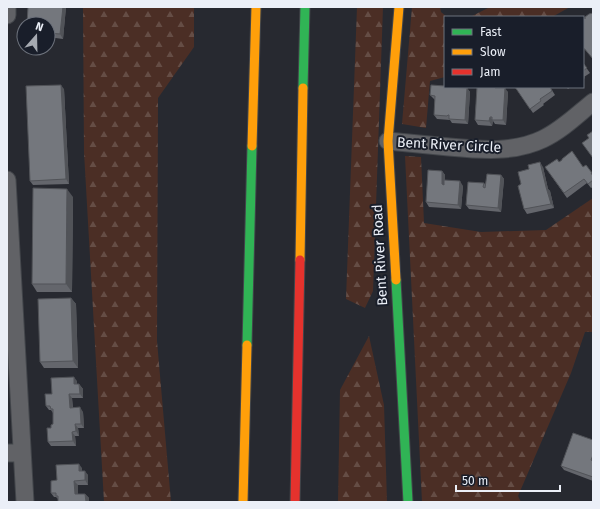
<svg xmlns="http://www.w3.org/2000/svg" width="600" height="509" font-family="'Fira Sans',sans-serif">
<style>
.forest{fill:url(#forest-firs)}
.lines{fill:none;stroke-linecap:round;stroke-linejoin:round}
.street-casing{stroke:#43464b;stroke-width:19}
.fast-casing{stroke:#43464b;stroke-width:11}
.slow-casing{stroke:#43464b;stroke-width:11}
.jam-casing{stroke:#43464b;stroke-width:11}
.street{stroke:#616266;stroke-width:17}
.fast{stroke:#30b455;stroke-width:9}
.slow{stroke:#ff9f0a;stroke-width:9}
.jam{stroke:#e5322d;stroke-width:9}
.wall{fill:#64666c}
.shaded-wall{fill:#515358}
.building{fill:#74777d;stroke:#515358}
.labels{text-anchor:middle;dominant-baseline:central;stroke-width:4;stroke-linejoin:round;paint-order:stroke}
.street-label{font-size:14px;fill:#ebeff7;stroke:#191e2a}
</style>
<defs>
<pattern id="forest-firs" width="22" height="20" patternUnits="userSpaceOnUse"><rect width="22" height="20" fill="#4b2e25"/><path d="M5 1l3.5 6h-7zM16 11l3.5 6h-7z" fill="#654d45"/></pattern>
</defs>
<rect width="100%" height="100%" fill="#272930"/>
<path class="forest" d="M83,7H194V47L158,98L157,341L171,502H104L84,152Z
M357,7H383L373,291L365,308L346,299Z
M412,7H440L441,12L447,17H445V77L430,81L426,128L402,124Z
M490,7H570L552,17H470Z
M405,156L421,157L424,223L481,232L546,230L593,198V332H585L571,373L518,496L521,502H422Z
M369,336L384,405L387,502H338L340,390Z"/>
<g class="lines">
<g class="street-casing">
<path id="street" d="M7,15V7
M388,141C408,143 429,145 449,147C481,150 514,153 543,139C562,130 577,115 593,102
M7,180L25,502
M7,453H22"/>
</g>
<g class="fast-casing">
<path id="fast" d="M303,88L305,7
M396,280L408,502
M247,345L252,146"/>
</g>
<g class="slow-casing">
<path id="slow" d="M252,146L256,7
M300,260L303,88
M396,280L388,141L399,7
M243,502L247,345"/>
</g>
<g class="jam-casing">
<path id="jam" d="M295,502L300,260"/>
</g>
<use href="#street" class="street"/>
<use href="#fast" class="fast"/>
<use href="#slow" class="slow"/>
<use href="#jam" class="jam"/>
</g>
<path class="wall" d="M66,7L63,39L48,37V24Z
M583,63L590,73L584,77L585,78L583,79Z
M477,87H499V88L508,92L506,125L495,124L493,121L492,126L478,125L475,120Z
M515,87H550L555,95L543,104L544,105L533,113Z
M566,87H571L568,89Z
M467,88L470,92L468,124L452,123L450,120L437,119L434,115L435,100L430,95Z
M64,89L69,184L33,185L30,181Z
M586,165L593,174V187L591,188L587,183L567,198L545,167H583Z
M543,167L548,189L550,191L554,208L527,214L524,209Z
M442,171L445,175V180L463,186L461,209L429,207L426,202Z
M501,175L504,179L501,212L469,209L466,205L484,183L486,186Z
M73,197L72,292H37L32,284Z
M71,298L76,304L78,368H44L40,362Z
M77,381V384H79L83,389V398H72L73,408L83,412L84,428H78L79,436H75L76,446H51L48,442L51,428L53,424V413L51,410H49L46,406L52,394Z
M593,440V481L564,470L561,466Z
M82,468V471L88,475V485H78V494H85L89,498V502H58V499L56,497H54L51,493L57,480Z"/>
<path class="shaded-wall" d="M63,7H66L63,39L60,34Z
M61,85L64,89L69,184L66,179Z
M467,88L470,92L468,124L465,120Z
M505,88L508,92L506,125L503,120Z
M490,117L493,121L492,126L489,121Z
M540,162L543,167L548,189L550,191L554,208L551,204L546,187Z
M442,171L445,175V189L442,184Z
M501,175L504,179L501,212L498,208Z
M460,181L463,186L461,209L458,205Z
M67,189L73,197L72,292L66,284Z
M71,298L76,304L78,368L73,361Z
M74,377L77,381V389L74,384Z
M79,384L83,389V398L80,394Z
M69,394L72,398L73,412L70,408Z
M80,407L83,412L84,428L81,424Z
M75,424L78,428L79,436L76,431Z
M72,432L75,436L76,446L73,441Z
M79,464L82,468V476L79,471Z
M85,471L88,475V485L85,480Z
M74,481L78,485V499L75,494Z
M85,494L89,498V502H86Z"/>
<path class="building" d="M28,7H63L60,34L48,33V24H27Z
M593,13V59L583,47V17H582L583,16L585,19V17L589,14Z
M583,63L587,68L583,71Z
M61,85L66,179L30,181L26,86Z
M431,85L445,86V87L467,88L465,120L449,119V115H448L447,116L434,115L435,96L430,95Z
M477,87H495V88H505L503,120H492V117H490L489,121L475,120Z
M515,87H550L552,91L540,99L541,101L530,109Z
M593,131V158L582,143L589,138L587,135Z
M572,151L583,167L586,165L592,173H591L593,176V180L588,184L584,179L564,193L545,167L557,159L559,162L562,160V159Z
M540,162L546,187L551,204L524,209L518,186L521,184L518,172L529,169L528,165Z
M428,170L442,171V184L444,185V180L460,181L458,205L426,202Z
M487,174L501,175L498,208L466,205L468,182L484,183L483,187L485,188Z
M33,188L67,189L66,284H32Z
M71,298L73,361L40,362L38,299Z
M74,377V384H79L80,394H69L70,408L80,407L81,424H75L76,431L72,432L73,441L48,442L47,428H51V425L53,424V409H51L50,406H46L45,394H52L51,378Z
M573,433L593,440V455L591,460L593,461V477L561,466Z
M79,464V471H85V480L74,481L75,494H85L86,502H58V496H56V493H51V481L57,480L56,465Z"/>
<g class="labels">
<g class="street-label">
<text transform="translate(449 145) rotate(3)">Bent River Circle</text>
<text transform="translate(380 255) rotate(-93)">Bent River Road</text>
</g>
</g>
<rect width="600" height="509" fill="none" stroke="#ebeff7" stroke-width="16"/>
<rect x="444" y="16" width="140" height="72" fill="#191e2a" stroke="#6d727c"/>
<rect x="452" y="29" width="20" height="6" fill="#30b455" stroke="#6d727c"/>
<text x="480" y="36" font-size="12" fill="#ebeff7">Fast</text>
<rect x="452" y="49" width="20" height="6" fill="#ff9f0a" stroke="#6d727c"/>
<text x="480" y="56" font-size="12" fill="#ebeff7">Slow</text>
<rect x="452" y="69" width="20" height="6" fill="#e5322d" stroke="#6d727c"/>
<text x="480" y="76" font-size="12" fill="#ebeff7">Jam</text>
<g transform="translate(36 36) rotate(20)"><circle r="19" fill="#191e2a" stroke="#6d727c"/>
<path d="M0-3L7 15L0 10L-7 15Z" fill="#a6aab1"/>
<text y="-6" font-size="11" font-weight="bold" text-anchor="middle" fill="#ebeff7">N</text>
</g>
<path d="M456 485v6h104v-6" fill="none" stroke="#ebeff7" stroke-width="2"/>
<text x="462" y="485" font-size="12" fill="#ebeff7" stroke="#191e2a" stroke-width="3" paint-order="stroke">50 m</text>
</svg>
